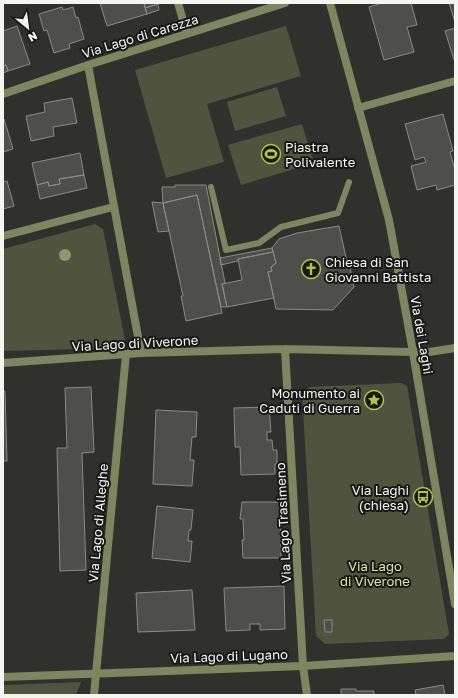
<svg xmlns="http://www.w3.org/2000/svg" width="458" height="698" font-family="'Golos Text',sans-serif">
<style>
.green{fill:#50543f}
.building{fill:#4e4f4a;stroke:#8a8b86}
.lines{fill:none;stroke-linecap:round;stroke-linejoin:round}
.service{stroke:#7e8561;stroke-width:6}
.minor{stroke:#7e8561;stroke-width:8}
.tertiary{stroke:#7e8561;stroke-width:8}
.tree{fill:#8e956f}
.labels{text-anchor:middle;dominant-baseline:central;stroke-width:4;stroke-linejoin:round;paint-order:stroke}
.street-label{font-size:13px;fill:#f5f5f2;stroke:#181816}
.poi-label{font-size:13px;fill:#f5f5f2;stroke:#181816;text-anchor:start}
.park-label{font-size:13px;fill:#dbe7a6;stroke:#181816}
</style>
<rect width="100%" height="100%" fill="#30312c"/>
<path class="green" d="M286,26L301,76L207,104L224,162L166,178L135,70Z
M277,87L286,116L235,131L227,102Z
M302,124L314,163L241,185L228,145Z
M95,224L103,229L125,340L119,348L3,351V249Z
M401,383L407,386L449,634L444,639L325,644L316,636L302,392L310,387Z
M81,682L76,695H3V685Z"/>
<path class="building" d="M100,3H144L147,14L107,26Z
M144,3H157L158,4L145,8Z
M382,3H411L417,25L407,27L414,52L384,60L369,7Z
M449,3H455V22Z
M158,4L159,10L147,14L145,8Z
M62,7L63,10L73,7L76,18L78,17L84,39L69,44L70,48L54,53L47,30L44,31L39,14Z
M17,26L30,64L8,71L6,65L3,66V31Z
M455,28V60H454L445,31Z
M6,65L8,71L3,73V66Z
M72,98L77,123L53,127L54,136L31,141L26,116L45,112L44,103Z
M443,114L453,151L450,152L455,170V185L437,190L436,185L417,190L411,166L426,162L424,157L415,160L405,124Z
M3,119H4L13,149L3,152Z
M80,153L84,175L59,179L60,184L49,186L48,182L37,185L32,163Z
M84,175L87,188L40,199L37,185L48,182L49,186L60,184L59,179Z
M7,181L14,206L3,209V182Z
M175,185H206L225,283L222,284L227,307H221L197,195L163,203L162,187H175Z
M197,195L222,313L186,321L181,296H183L163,203Z
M152,202L163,203L169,231L158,232Z
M339,226L347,262H349L354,287L333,310L276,309L268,272L272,271L271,267L276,263L272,248L279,239L297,233Z
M272,248L273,252L238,259V261L221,265L220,258Z
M273,252L276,263L271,267L272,271L268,272L274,298L227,307L222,284L242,280L238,259Z
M91,387L94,452L82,453L86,570L60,571L57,448H67L65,388Z
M3,391H5L7,461H3Z
M269,407L271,432H267V440H272L273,450H277V464H275V474L241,475L240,447H235L234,408Z
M156,410L197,412L196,437H192L190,460H194L192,486L153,484Z
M242,502H280L281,558H243L242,540H244L243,519H240Z
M157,506L193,510L191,530H189L188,541H192L190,562L152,558Z
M284,586L285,629L260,630V624H250V630L226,631L224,588Z
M192,590L195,630L138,632L136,593Z
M324,620H332V632H325Z
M443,685L445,695H416L415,690Z
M341,689H356V691H374V695H341Z"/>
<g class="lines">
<path class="service" d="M211,187L226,250L259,243L281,227L338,213L349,182"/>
<path class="minor" d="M178,3L187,34
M88,65L141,353
M3,94L88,65L285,3
M358,108L455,81
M3,236L113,207
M285,349L303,666L307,695
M3,363L141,353L285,349L413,352H429L455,348
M94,695L126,354"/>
<path class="tertiary" d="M330,3L389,220L413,352L455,604
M3,677L303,666L455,656"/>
</g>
<circle class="tree" cx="65" cy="255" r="6"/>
<defs>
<g id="stadium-ring" transform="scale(1)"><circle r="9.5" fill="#181816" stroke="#b2c34c" stroke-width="1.5"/><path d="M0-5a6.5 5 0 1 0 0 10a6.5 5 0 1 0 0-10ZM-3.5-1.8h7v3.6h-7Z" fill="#b2c34c"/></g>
<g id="church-ring" transform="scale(1)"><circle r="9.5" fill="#181816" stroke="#b2c34c" stroke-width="1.5"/><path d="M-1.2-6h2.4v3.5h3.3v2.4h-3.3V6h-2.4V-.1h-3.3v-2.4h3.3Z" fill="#b2c34c"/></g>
<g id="sight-ring" transform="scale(1)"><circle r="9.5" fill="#181816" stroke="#b2c34c" stroke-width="1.5"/><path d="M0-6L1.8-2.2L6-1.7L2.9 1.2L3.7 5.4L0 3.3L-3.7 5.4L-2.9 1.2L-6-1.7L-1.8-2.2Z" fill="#b2c34c"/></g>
<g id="bus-ring" transform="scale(1)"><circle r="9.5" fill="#181816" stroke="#b2c34c" stroke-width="1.5"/><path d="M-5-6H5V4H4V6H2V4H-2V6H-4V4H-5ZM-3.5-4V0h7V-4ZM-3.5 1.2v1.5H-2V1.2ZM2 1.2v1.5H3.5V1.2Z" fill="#b2c34c"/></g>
</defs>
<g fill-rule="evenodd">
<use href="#stadium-ring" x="271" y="154"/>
<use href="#church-ring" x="311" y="269"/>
<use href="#sight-ring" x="374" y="400"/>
<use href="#bus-ring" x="423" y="497"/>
</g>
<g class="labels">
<g class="street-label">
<text transform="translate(140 36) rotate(-17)">Via Lago di Carezza</text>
<text transform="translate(422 335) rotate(80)">Via dei Laghi</text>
<text transform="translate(135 343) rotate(-3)">Via Lago di Viverone</text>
<text transform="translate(98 523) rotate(-85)">Via Lago di Alleghe</text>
<text transform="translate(283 523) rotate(-93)">Via Lago Trasimeno</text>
<text transform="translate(229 656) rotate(-2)">Via Lago di Lugano</text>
</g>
<g class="poi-label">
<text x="285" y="147">Piastra<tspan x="285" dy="15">Polivalente</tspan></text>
<text x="325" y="262">Chiesa di San<tspan x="325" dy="15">Giovanni Battista</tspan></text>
<text x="360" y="393" text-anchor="end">Monumento ai<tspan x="360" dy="15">Caduti di Guerra</tspan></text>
<text x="409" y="490" text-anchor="end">Via Laghi<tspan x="409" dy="15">(chiesa)</tspan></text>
</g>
<g class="park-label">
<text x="375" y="566">Via Lago<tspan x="375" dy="15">di Viverone</tspan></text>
</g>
</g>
<rect width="458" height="698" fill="none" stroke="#f5f5f2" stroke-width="8"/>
<g transform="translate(28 28) rotate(151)" stroke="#181816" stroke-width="3" paint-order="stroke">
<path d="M0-3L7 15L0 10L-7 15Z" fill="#f5f5f2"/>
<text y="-6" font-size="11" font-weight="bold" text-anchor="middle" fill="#f5f5f2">N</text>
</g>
</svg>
